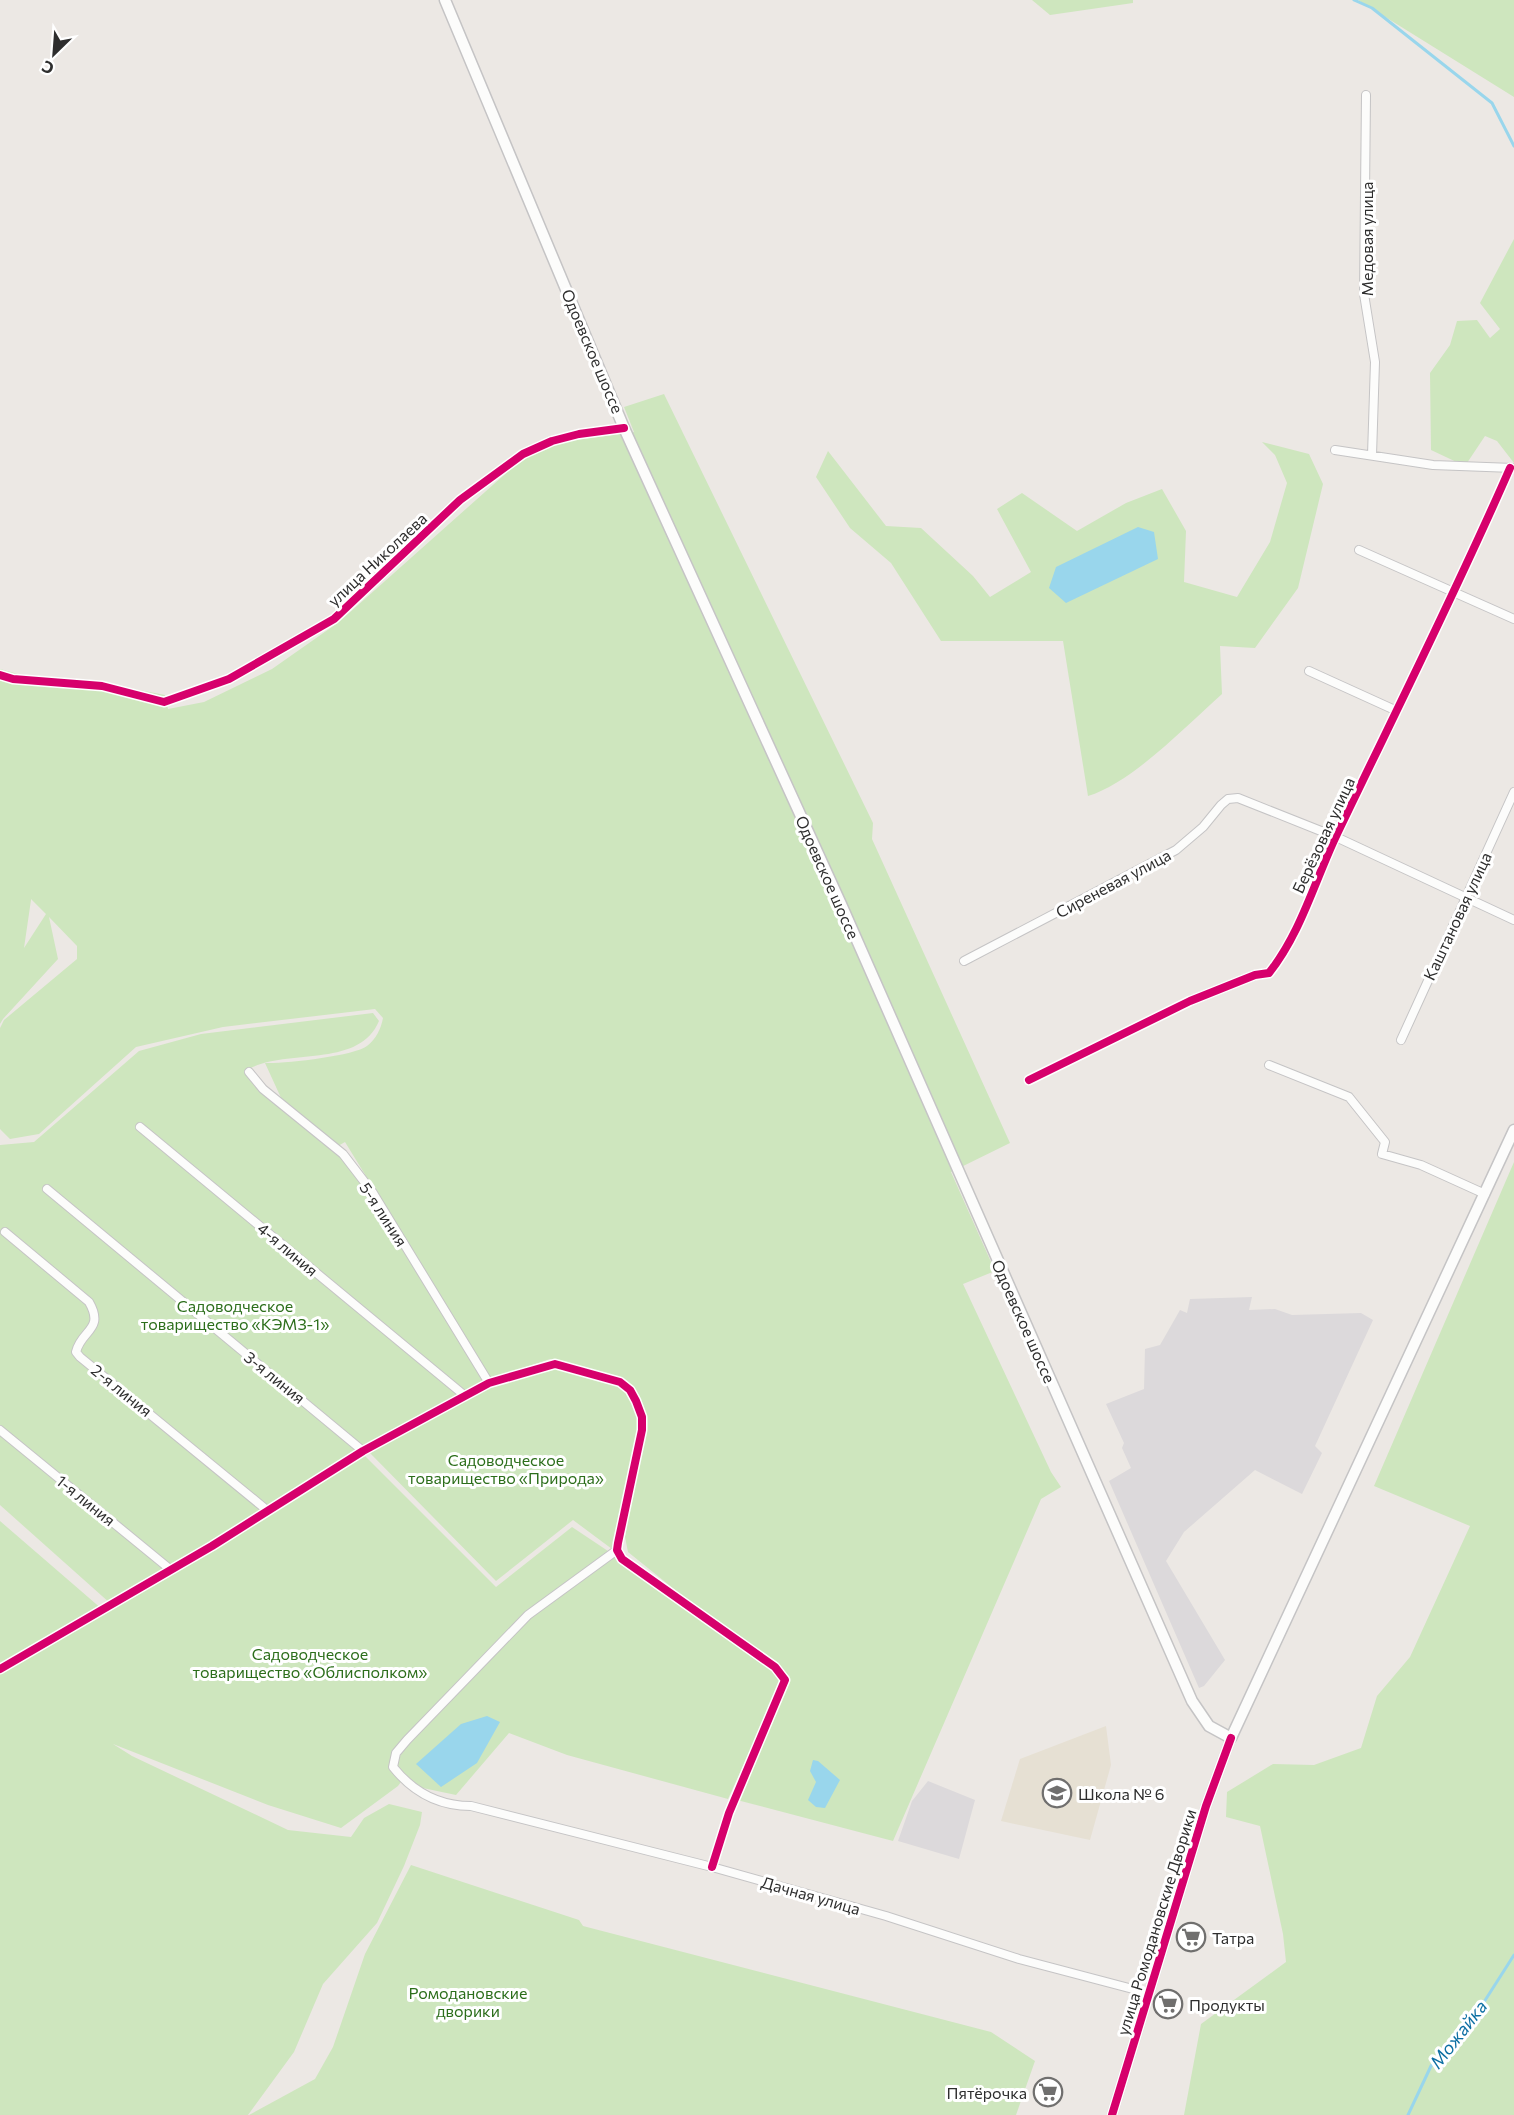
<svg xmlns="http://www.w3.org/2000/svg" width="1514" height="2115" font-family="Commissioner,sans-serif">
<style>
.industrial{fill:#dcd9db}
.education{fill:#e6e0d3}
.green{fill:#cee6be;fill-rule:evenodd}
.water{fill:#99d6ec}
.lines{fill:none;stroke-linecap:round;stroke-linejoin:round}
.stream{stroke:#99d6ec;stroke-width:3}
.minor-casing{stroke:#c5c4c5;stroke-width:10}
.tertiary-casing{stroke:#c5c4c5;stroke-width:11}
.secondary-casing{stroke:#c5c4c5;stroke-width:13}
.minor{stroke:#fcfcfb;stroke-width:8}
.tertiary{stroke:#fcfcfb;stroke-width:9}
.secondary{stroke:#fcfcfb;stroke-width:10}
.cycleway-casing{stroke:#fff;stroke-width:11}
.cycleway{stroke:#d6006c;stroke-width:8}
.labels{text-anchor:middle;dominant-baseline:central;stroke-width:6;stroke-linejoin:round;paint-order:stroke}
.street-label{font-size:16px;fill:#2e2e2e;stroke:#fff}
.park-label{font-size:16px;fill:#2c6e1b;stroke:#fff}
.poi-label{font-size:16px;fill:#2e2e2e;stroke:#fff;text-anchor:start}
.water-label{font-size:18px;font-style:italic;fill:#0d6fa3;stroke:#fff}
</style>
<rect width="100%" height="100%" fill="#ece8e4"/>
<path class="industrial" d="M1252,1297L1249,1310L1275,1309L1292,1315L1361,1313L1373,1320L1315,1446L1322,1453L1302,1494L1255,1470L1184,1532L1166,1561L1225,1660L1204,1686L1199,1688L1109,1481L1131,1468L1122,1448L1124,1443L1106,1404L1144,1389L1145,1349L1160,1345L1180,1310L1187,1313L1190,1299Z
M928,1781L975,1800L959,1859L898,1841L912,1801Z"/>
<path class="education" d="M1106,1726L1111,1765L1090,1840L1001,1821L1020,1759Z"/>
<path class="green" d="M1032,0H1133V3L1050,15Z
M1358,0H1514V97Z
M1514,239V463L1497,441L1485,436L1465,466L1431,450L1430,373L1450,345L1457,321L1477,320L1490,338L1500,329L1480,303Z
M664,394L873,823L872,839L1010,1143L951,1172L995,1271L963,1284L1051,1472L1061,1487L1041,1499L893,1841L737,1800L790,1677L778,1664L679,1593L628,1552L625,1537L645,1414L637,1392L617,1378L550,1359L491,1379L345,1142L338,1146L282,1100L265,1063C283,1064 354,1056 367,1046C376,1039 381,1029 383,1018L375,1009L223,1027L136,1047L39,1134L10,1139L0,1129V1028L4,1020L77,959V946L49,917L58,959L3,1019L0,1024V669L25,676L92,681L165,695L168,709L204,702L272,669L339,622L522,459L553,443L634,432L624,407ZM31,899L46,914L24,948L31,900Z
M1262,442L1309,454L1323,484L1298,588L1255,648L1220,646L1222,694C1187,725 1132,783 1088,796L1063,641H941L891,563L850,528L816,477L828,451L886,526L921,528L973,576L990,597L1031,572L997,509L1022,493L1077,531L1126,503L1162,489L1186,531L1184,582L1237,597L1270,542L1287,483L1275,455Z
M373,1013L379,1021C358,1071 281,1046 244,1072L256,1087L342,1157L368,1189L485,1381L366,1448L111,1604L0,1505V1145L34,1142L139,1051L201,1034Z
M1514,1162V2115H1184L1201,2024L1286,1962L1283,1934L1260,1826L1226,1817L1227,1792L1273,1764L1314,1765L1361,1748L1377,1696L1410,1657L1470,1526L1374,1486Z
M560,1369L620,1386L629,1391L641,1423L612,1549L573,1520L496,1581L368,1451C429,1417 489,1376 560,1369Z
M363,1454L496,1587L572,1527L611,1553L779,1675V1687L728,1799L567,1755L509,1733L456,1795L418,1787L406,1775L398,1786L341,1828L268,1805L113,1744L132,1756L288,1830L351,1837L364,1818L389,1804L422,1812L420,1825L404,1866L377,1923L323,1984L294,2052L248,2115H0V1673L176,1570Z
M0,1521L103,1610L0,1667Z
M411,1865L579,1920L583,1926L991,2032L1035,2061L1016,2115H249L315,2079L333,2047L365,1954Z"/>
<path class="water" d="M1138,527L1154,532L1158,559L1066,603L1049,588L1056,567Z
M487,1716L500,1722L477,1763L441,1787L416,1764L461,1724Z
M813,1760L818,1761L840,1780L825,1808L816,1807L808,1800L816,1782L810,1771Z"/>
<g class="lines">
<path class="stream" d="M1354,0L1372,8L1492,103L1514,146
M1408,2115L1431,2066L1484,2002L1514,1955"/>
<g class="minor-casing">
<path id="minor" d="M1366,95L1364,294L1375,362L1372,455
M1335,450L1433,465L1513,468
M1359,550L1514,619
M1309,671L1397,711
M0,675L13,679L102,686L164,702L229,679L334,619L460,500L523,454L552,441L579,434L624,428
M964,961L1176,850L1203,827L1221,805L1228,799L1238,798L1336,837L1514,920
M1401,1040L1514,792
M1269,1065L1349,1097L1385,1142L1382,1154L1421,1165L1485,1194
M249,1072L263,1089L343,1154L373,1193L489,1383
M1029,1080L1190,1001L1255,975L1269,973C1301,933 1315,880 1337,834C1395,713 1456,592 1510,468
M140,1127L464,1395
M47,1189L363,1451
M5,1232L89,1302C105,1330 81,1330 76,1352L80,1357L268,1511
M0,1430L171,1570
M617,1550L528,1615L407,1740L396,1753L393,1767C413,1792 438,1806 471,1806L712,1867L886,1916L1019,1959L1148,1993
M0,1669L212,1546L363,1451L489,1383L555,1364L620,1382L630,1390L636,1401L642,1417V1430L618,1543L617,1550L622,1559L775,1667L785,1680L729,1813L712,1867"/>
</g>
<g class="tertiary-casing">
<path id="tertiary" d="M1112,2115L1206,1806L1231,1738"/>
</g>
<g class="secondary-casing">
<path id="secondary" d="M445,0L624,428L841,904L1192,1701L1209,1726L1231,1738L1514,1130"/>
</g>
<use href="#minor" class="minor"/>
<use href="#tertiary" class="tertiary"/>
<use href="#secondary" class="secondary"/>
<g class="cycleway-casing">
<path id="cycleway" d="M0,675L13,679L102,686L164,702L229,679L334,619L460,500L523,454L552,441L579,434L624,428
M1029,1080L1190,1001L1255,975L1269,973C1301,933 1315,880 1337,834C1395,713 1456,592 1510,468
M0,1669L212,1546L363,1451L489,1383L555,1364L620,1382L630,1390L636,1401L642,1417V1430L618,1543L617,1550L622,1559L775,1667L785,1680L729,1813L712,1867
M1112,2115L1206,1806L1231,1738"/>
</g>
<use href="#cycleway" class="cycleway"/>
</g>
<defs>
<g id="school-ring" transform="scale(1.5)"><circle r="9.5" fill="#fff" stroke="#706f6e" stroke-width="1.5"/><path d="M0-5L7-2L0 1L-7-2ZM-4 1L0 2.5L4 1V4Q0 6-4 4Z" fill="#706f6e"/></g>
<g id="supermarket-ring" transform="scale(1.5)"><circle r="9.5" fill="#fff" stroke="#706f6e" stroke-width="1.5"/><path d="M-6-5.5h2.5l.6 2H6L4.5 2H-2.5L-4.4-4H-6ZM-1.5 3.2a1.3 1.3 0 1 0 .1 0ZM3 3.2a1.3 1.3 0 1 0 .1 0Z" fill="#706f6e"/></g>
</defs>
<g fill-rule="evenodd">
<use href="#school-ring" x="1057" y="1793"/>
<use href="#supermarket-ring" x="1191" y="1937"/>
<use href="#supermarket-ring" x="1168" y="2004"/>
<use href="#supermarket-ring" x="1048" y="2092"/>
</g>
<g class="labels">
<g class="street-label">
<text transform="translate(1366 239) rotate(-90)">Медовая улица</text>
<text transform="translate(593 351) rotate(67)">Одоевское шоссе</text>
<text transform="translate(377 559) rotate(-43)">улица Николаева</text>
<text transform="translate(1323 835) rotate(-65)">Берёзовая улица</text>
<text transform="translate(828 877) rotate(66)">Одоевское шоссе</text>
<text transform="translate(1113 883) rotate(-28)">Сиреневая улица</text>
<text transform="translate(1457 916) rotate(-65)">Каштановая улица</text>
<text transform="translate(384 1214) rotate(57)">5-я линия</text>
<text transform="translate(288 1249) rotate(40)">4-я линия</text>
<text transform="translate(1024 1321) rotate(66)">Одоевское шоссе</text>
<text transform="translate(275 1377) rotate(39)">3-я линия</text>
<text transform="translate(122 1390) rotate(39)">2-я линия</text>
<text transform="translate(86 1500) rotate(39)">1-я линия</text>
<text transform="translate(811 1895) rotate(16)">Дачная улица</text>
<text transform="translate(1156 1922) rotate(-73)">улица Ромодановские Дворики</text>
</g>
<g class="park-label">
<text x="235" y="1305">Садоводческое<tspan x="235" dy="18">товарищество «КЭМЗ-1»</tspan></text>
<text x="506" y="1459">Садоводческое<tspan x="506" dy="18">товарищество «Природа»</tspan></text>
<text x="310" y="1653">Садоводческое<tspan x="310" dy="18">товарищество «Облисполком»</tspan></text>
<text x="468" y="1992">Ромодановские<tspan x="468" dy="18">дворики</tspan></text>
</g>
<g class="poi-label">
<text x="1078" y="1793">Школа № 6</text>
<text x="1212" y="1937">Татра</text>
<text x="1189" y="2004">Продукты</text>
<text x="1027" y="2092" text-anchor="end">Пятёрочка</text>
</g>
<g class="water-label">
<text transform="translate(1458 2034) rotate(-52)">Можайка</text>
</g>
</g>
<g transform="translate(54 54) rotate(205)" stroke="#ffffff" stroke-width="4.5" paint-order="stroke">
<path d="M0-4.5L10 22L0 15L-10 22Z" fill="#2e2e2e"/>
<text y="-9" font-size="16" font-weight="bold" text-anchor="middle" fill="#2e2e2e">С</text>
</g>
</svg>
